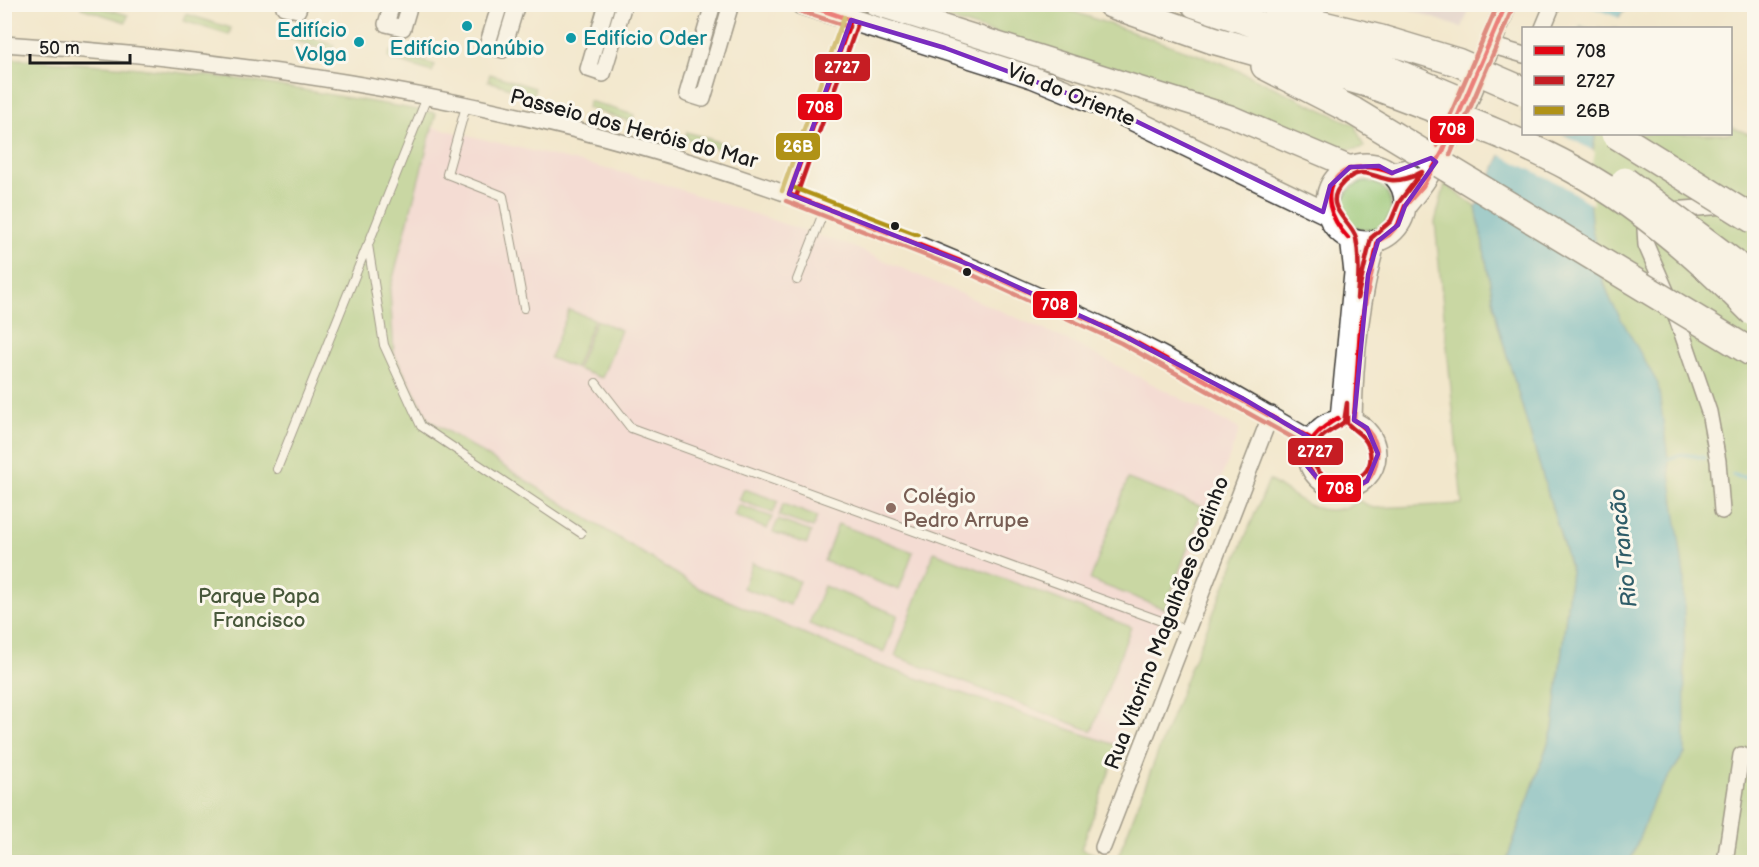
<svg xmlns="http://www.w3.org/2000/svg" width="1759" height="867" font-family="'Balsamiq Sans',sans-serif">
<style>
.built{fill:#f5cfdc}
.industrial{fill:#d1bdcc}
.green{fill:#97c472;stroke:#5a7047;stroke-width:1.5}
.water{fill:#45abc5;stroke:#306470;stroke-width:1.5}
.pier{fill:#f2e7cc}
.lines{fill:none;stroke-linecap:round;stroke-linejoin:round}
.stream{stroke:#45abc5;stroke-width:4}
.lane-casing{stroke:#3c3a36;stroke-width:10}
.street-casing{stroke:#3c3a36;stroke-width:18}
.secondary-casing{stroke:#3c3a36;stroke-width:24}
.highway-casing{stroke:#3c3a36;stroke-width:30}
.lane{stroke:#fff;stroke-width:8}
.street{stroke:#fff;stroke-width:15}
.secondary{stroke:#fff;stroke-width:21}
.highway{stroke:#fff;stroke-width:27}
.highway-bridge-casing{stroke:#3c3a36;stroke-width:30;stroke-linecap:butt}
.highway-bridge{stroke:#fff;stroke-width:27}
.bus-1-casing{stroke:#fbf7ec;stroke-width:9}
.bus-2-casing{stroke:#fbf7ec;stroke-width:9}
.bus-3-casing{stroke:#fbf7ec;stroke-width:9}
.bus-1{stroke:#e30613;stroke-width:4.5}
.bus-2{stroke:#c61d23;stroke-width:4.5}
.bus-3{stroke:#b09217;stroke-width:4.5}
.marked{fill:none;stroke:#7b2cbf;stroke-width:4.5;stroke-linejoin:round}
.culture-dot{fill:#0f9aa8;stroke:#fbf7ec;stroke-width:2}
.bus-dot{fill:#1c1c1c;stroke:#fbf7ec;stroke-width:2}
.education-dot{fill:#8d6e63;stroke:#fbf7ec;stroke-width:2}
.labels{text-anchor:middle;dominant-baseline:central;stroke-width:6;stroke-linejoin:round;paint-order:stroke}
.culture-label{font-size:21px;fill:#0d838f;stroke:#fbf7ec;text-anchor:end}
.street-label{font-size:21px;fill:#1c1c1c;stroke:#fbf7ec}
.education-label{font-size:21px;fill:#785e54;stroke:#fbf7ec;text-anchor:start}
.park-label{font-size:21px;fill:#47573a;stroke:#fbf7ec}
.water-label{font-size:22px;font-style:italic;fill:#2e5c68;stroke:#fbf7ec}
.line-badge{stroke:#fbf7ec;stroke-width:2}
.badge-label{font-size:16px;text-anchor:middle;font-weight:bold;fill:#fff}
</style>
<rect width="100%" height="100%" fill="#fbf7ec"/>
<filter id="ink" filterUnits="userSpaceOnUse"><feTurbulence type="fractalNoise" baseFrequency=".0167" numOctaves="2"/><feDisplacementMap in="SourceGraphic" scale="12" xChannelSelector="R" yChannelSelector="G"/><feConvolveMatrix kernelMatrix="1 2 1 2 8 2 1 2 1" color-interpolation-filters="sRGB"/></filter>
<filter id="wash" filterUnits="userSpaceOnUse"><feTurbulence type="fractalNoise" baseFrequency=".008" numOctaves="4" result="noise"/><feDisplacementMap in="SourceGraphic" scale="24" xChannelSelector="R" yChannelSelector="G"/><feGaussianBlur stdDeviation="1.35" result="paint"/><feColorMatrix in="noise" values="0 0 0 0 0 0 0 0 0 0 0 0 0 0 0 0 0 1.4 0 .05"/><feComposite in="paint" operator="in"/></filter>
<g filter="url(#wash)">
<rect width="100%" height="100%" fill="#f2e7cc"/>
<path class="built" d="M433,127L648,179L851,246L1063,338L1240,429L1119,746L872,663L699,588L429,420L394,354L390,290Z"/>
<path class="industrial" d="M1397,5H1471L1462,28Z"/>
<path class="green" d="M82,5H93L128,15L126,22L81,8Z
M903,5H1054L1222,63L1355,125L1364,147C1339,157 1289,131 1264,122C1146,78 1023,43 903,5Z
M186,14L231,28L229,35L184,21Z
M289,31L334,45L331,52L287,38Z
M390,51L435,65L432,72L388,58Z
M5,58L130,67L246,80L436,113L390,290L394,354L429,420L699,588L872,663L1119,746L1081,849L1116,862L1189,671L1269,480C1301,500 1322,523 1360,501L1373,508L1462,504L1435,222L1445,184L1476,207L1498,325L1571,571L1553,729L1506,862H5Z
M490,74L535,88L533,95L488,81Z
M589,101L634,115L632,122L587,108Z
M1731,127L1754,136V862H1630L1654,799L1685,753L1611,301C1589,244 1584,193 1596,134H1730Z
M687,132L732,146L730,153L685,138Z
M1343 206a24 24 0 1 1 48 0a24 24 0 1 1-48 0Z
M569,310L594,319L575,368L550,358Z
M596,320L621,330L602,378L577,369Z
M1128,479L1203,507L1165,609L1090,580Z
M744,489L778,501L773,513L739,500Z
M783,504L817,517L813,528L779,516Z
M738,505L772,517L767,529L734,516Z
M778,520L811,532L807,544L773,532Z
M838,524L913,552L899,590L824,561Z
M934,552L1131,627L1092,731L895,656Z
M752,563L799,581L790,605L743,588Z
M824,586L898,615L884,652L809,624Z"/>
<path class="water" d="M1592,5H1629L1619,17L1617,28H1580Z
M1523,109L1524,134H1596L1588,172L1591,224L1602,278L1611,301L1658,384L1684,575L1685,753L1654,799L1630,862H1506L1553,729L1571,571L1498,325L1476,207Z"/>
<path class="pier" d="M1587,6L1622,19L1620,28H1589L1579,25Z
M1519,111L1523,113L1524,134H1562L1595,152L1591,172L1593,205L1562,185L1499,154Z"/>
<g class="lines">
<path class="stream" d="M1665,461C1679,453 1689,454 1704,458
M1733,475L1754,480"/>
</g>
</g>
<g filter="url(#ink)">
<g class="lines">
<g class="lane-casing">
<path id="lane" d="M427,97L368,245L384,345L421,426L581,533
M466,106L447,174L503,196L524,308
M797,280L825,208
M596,383L631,428L1186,630
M277,469L367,246"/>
</g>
<g class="street-casing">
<path id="street" d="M285,4L284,7L298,10L300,4
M392,4L386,24L403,28L410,4
M500,4L487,46L503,50L517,4
M607,4L588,69L603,74L624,4
M713,4L687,94L703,99L731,4
M1543,28L1553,4
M4,44C270,61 539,105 790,195C903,235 1014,283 1122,334C1186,365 1248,402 1310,438
M1490,45L1524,55
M789,194L851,20
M1338,418L1352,273L1348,238
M1306 454a36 36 0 1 1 72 0a36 36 0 1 1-72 0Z
M1354,420C1355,360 1361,298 1378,241
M1722,511L1718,461L1709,412L1673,307L1646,245L1645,229L1649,220L1658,211L1725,206
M1103,847L1271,414
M1725,862L1741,755L1754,760"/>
</g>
<g class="secondary-casing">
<path id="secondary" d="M802,4L1032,77L1115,111L1328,214
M874,4L1230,116L1350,167
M1327 203a39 39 0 1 1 78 0a39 39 0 1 1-78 0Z
M1392,173L1413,169L1440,153
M1405,206C1452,152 1479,71 1506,4"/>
</g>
<g class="highway-casing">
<path id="highway" d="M1111,4L1213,40L1367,83
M1195,4L1373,63
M1277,14L1381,39
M1265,66L1353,111"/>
</g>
<use href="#lane" class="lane"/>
<use href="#street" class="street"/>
<use href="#secondary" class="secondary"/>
<use href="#highway" class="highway"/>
<g class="highway-bridge-casing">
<path id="highway-bridge" d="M1381,39L1457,62L1524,91
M1373,63L1462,101
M1367,83C1436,110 1507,133 1573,169C1640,205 1701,259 1754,313
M1353,111L1754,354
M1615,134L1754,220
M1625,181L1734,263L1754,285"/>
</g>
<use href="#highway-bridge" class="highway-bridge"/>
<g class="bus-1-casing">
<path id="bus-1" d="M804,4L851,20
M789,194L958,260L1124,336L1310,438
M789,194L851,20
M1348,238C1308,194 1336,151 1392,173
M1378,241L1389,235L1398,225L1405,206L1423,186L1443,151L1506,4
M1338,418C1251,468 1370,526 1377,457C1379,440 1368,429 1354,420
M1354,420L1360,329L1378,241"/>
</g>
<g class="bus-2-casing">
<path id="bus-2" d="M800,11L849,27
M1437,146L1498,4
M1450,155L1513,7
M1422,172L1399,202L1391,221L1371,238L1357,299C1359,278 1360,259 1356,238C1352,221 1319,206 1344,182C1362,164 1373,178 1391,180C1400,181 1414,177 1422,172Z
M796,197L858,23
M786,201L955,267L1121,343L1306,445
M1347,403V423C1354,431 1365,435 1369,447C1383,495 1298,490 1316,446C1321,433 1335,430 1344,422Z"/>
</g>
<g class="bus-3-casing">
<path id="bus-3" d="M792,187L918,235
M782,191L844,17"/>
</g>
<use href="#bus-1" class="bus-1"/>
<use href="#bus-2" class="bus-2"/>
<use href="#bus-3" class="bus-3"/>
</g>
</g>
<path d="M0 0H1759V867H0ZM851,20L945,48L1115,111L1323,212L1330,186L1350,167L1379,166L1392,173L1431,158L1436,162L1405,206L1398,225L1378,241L1368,275L1354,420L1367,428L1378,454L1367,481L1354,488L1325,487L1307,466L1310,438L1242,398L1124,336L970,265L789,194Z" fill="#f2e7cc" fill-opacity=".55" fill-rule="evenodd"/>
<path class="marked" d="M851,20L945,48L1115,111L1323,212L1330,186L1350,167L1379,166L1392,173L1431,158L1436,162L1405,206L1398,225L1378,241L1368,275L1354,420L1367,428L1378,454L1367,481L1354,488L1325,487L1307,466L1310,438L1242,398L1124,336L970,265L789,194Z"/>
<g class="culture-dot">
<circle cx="467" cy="26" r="6"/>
<circle cx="571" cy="38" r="6"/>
<circle cx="359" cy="42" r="6"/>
</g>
<g class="bus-dot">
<circle cx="895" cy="226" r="5"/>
<circle cx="967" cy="272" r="5"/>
</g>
<circle class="education-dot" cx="891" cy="508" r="6"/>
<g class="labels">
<g class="culture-label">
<text x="347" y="30">Edifício<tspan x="347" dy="24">Volga</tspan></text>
<text x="583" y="38" text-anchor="start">Edifício Oder</text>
<text x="467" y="48" text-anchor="middle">Edifício Danúbio</text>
</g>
<g class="street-label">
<text transform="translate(1071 95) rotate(22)">Via do Oriente</text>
<text transform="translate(634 129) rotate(15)">Passeio dos Heróis do Mar</text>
<text transform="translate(1167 623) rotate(-69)">Rua Vitorino Magalhães Godinho</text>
</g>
<g class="education-label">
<text x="903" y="496">Colégio<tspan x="903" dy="24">Pedro Arrupe</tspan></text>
</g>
<g class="park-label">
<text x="259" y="596">Parque Papa<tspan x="259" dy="24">Francisco</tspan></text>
</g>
<g class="water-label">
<text transform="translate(1624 548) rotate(-96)">Rio Trancão</text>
</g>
</g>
<g class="line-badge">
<rect x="814" y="53" width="57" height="29" rx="6" fill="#c61d23"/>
<rect x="797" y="93" width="46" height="28" rx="6" fill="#e30613"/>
<rect x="1429" y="115" width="46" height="29" rx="6" fill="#e30613"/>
<rect x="775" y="132" width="46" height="29" rx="6" fill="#b09217"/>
<rect x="1032" y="290" width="46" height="29" rx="6" fill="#e30613"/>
<rect x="1287" y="437" width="57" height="29" rx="6" fill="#c61d23"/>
<rect x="1317" y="474" width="45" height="29" rx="6" fill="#e30613"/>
</g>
<g class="badge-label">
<text x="842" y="73">2727</text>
<text x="820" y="113">708</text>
<text x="1452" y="135">708</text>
<text x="798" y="152">26B</text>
<text x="1055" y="310">708</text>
<text x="1315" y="457">2727</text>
<text x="1340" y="494">708</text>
</g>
<rect width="1759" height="867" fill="none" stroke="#fbf7ec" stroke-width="24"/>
<rect x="1522" y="27" width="210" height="108" fill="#fbf7ec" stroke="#a29f99" stroke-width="1.5"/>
<rect x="1534" y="46" width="30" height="9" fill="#e30613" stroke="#a29f99" stroke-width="1.5"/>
<text x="1576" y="57" font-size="18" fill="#1c1c1c">708</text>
<rect x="1534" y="76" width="30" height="9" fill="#c61d23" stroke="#a29f99" stroke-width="1.5"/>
<text x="1576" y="87" font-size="18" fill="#1c1c1c">2727</text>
<rect x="1534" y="106" width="30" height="9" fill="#b09217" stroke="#a29f99" stroke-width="1.5"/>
<text x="1576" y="117" font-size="18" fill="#1c1c1c">26B</text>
<path d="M30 54v9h100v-9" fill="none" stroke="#1c1c1c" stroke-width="3"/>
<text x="39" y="54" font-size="18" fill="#1c1c1c" stroke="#fbf7ec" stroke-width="4.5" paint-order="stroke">50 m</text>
</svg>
